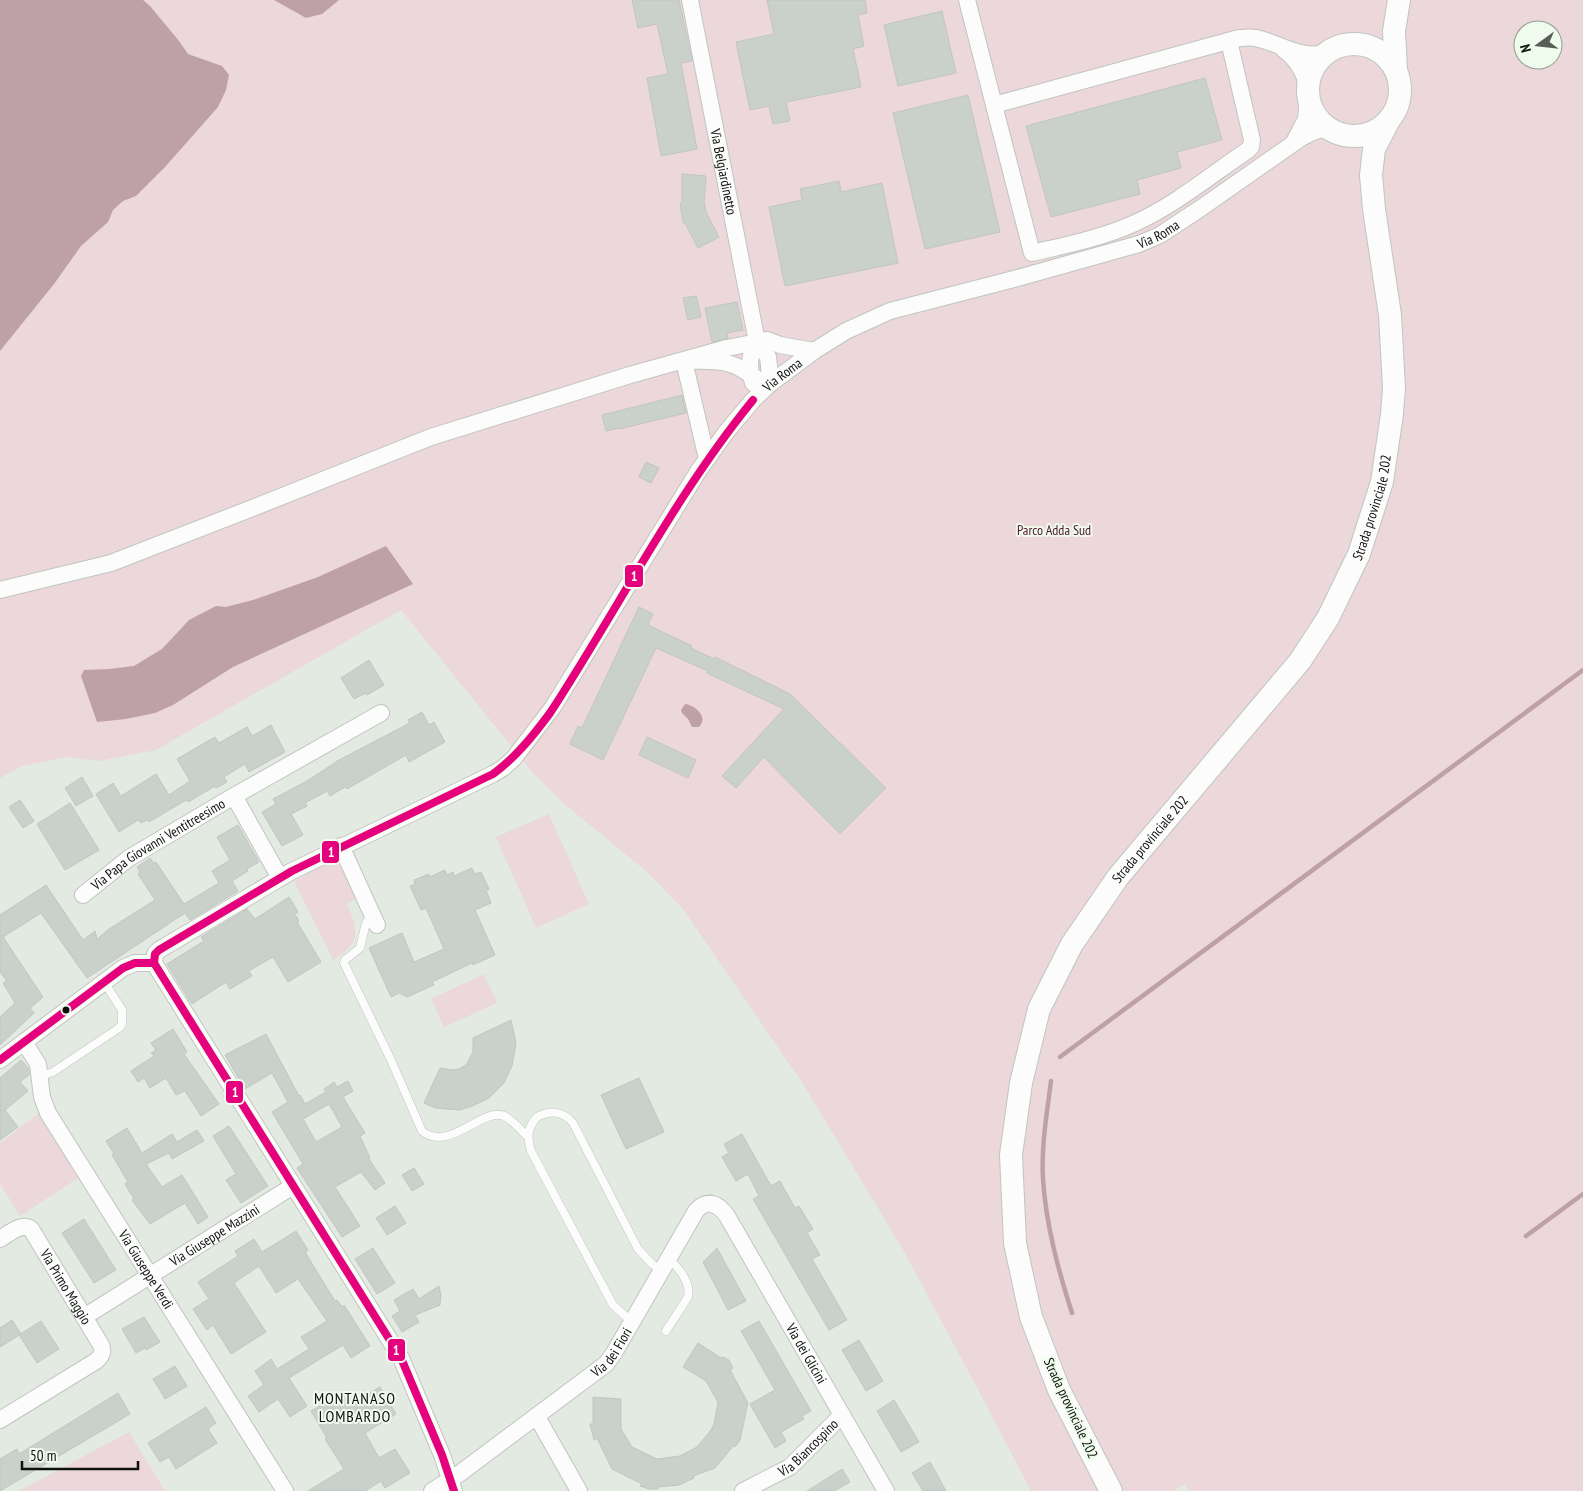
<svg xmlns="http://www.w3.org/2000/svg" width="1583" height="1491" font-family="'PT Sans Narrow',sans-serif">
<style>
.green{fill:#ecd7db;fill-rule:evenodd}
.water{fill:#bea0a7}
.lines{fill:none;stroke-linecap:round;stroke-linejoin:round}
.stream{stroke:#bea0a7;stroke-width:4.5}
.building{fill:#cad0ca;stroke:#c1c6c0;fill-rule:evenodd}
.lane-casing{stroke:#c0c5bf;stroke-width:9}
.street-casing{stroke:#c0c5bf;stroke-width:18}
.secondary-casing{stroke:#c0c5bf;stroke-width:24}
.lane{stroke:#fbfcfb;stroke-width:8}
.street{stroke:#fbfcfb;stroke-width:16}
.secondary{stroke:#fbfcfb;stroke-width:22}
.bus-1-casing{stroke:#effbec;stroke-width:11}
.bus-1{stroke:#e5007d;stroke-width:8}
.bus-dot{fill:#0d110c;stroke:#effbec;stroke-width:2}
.labels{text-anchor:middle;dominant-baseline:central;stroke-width:4;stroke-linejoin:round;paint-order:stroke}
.street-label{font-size:14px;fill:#0d110c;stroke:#effbec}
.park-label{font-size:14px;fill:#51172f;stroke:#effbec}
.quarter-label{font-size:16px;letter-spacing:1px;fill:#0d110c;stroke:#effbec}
.line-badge{stroke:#effbec;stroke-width:2}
.badge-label{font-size:14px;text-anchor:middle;font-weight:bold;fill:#fff}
</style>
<rect width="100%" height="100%" fill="#e3eae2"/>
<path class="green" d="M0,0H1583V1491H1189L1185,1484L1174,1491H1031L973,1380L901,1246L803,1084L683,909L646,871L563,803L533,773L401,610L156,750L99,761L67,757L22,766L0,778ZM1523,30H1553V60H1523Z
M549,814L589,904L536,928L496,837Z
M333,861L337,862L340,866L356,899L347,904C359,932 361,943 333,960L294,881L328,862Z
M484,974L497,1003L444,1027L431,999Z
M39,1113L78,1178L20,1216L0,1184V1143Z
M129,1432L165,1491H19Z"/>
<path class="water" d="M0,0H143L150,6L179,41L188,54L222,66L229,75L226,90L218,107L165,167L136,196L123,201L113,210L108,222L81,246L54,284L0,351Z
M274,0H339L322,14L306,18Z
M386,546L413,584L233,667L173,705L155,713L126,719L97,722L81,676L84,670L109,669L134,666L162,649L189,620L216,606L226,607L253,600L318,577Z
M685,704C695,705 709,717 699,727H692L688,719L682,713L681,710Z"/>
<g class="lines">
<path class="stream" d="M1060,1057L1583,670
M1051,1081C1047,1113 1041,1146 1043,1179C1046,1225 1058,1269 1072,1313
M1526,1236L1583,1194"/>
</g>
<path class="building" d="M632,0H679L692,61L681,63L697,149L661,156L647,78L668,74L657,24L638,28Z
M767,0H865L867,13L858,15L864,46L853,49L861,87L786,102L790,121L773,124L769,106L750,110L736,42L774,34Z
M942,11L956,73L898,86L884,25Z
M1205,78L1222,140L1177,152L1181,168L1137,180L1140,194L1051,217L1026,126Z
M968,95L1000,232L925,249L893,113Z
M682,174L706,176L704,203L706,212L719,237L698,248L685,223H683L680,203H682Z
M839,181L841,192L882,183L898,263L785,286L769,207L802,200L800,189Z
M696,296L701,317L688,320L683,298Z
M737,302L743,330L727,333L728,338L712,342L705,308Z
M682,395L686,413L619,429V428L606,431L602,415Z
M646,462L659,468L651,483L639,477Z
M639,607L653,614L648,625L692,646L691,648L714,659L715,657L790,694L886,788L840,834L764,757L736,788L722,776L784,709L707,673L708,671L656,648L603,760L570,744L578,726L582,728Z
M369,660L384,685L367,695L366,693L354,699L341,678Z
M422,712L429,725L434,722L445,742L409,762L406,755L347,789L345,787L330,796L327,791L305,803L307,806L291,814L303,835L282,846L262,812L276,804L273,799L307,781L339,760L410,723L408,720Z
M271,725L285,752L249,772L245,764L224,777L227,782L216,788L215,786L188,802L186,800L149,822L147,820L141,823L138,820L119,832L96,794L113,783L121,796L156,774L169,795L190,781L177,759L215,737L219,743L247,727L252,736Z
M647,737L696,760L688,778L639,755Z
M82,777L93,796L76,806L65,788Z
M20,800L34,821L23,828L9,807Z
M70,803L99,850L65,870L37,824Z
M238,825L259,862L247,869L248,871L232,881L238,891L190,920L185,913L87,978L41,913L3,937L43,997L30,1008L34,1013L0,1045V1017L15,1003L3,983L7,981L0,972V915L46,885L83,940L95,931L97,939L109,929L155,900L138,874L140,872L137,867L150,858L154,863L156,862L184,904L219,883L212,871L230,860L217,837Z
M472,868L475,874L481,872L489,889L486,890L491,903L475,910L495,955L473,965L472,963L432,982L434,985L407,997L399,993L391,997L369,948L402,933L414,962L444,949L426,908L421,910L410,886L415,884L414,880L429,874L430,877L445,870L447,875L453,872L454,876Z
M289,897L298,912L295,914L299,921L297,922L321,962L288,982L273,957L249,971L252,976L230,989L226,982L192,1004L167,964L204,941L201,937L247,909L255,919Z
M511,1020L516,1043L512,1066L504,1083L489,1098L470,1107L459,1110L435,1108L424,1103L440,1068L452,1070L459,1069L466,1065L473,1052V1038Z
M173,1029L187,1052L184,1054L219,1104L201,1116L185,1091L176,1095L166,1078L150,1088L144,1078L138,1082L131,1071L154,1056L151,1053L156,1050L151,1043Z
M266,1034L299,1096L300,1095L305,1104L326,1092L324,1089L334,1082L337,1087L348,1081L353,1091L343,1097L365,1133L360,1136L370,1158L369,1159L385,1183L375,1190L361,1172L335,1187L360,1226L342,1237L297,1168L303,1164L272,1112L288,1102L272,1073L245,1089L225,1055ZM329,1104L342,1127L316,1142L303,1119Z
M21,1060L29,1069V1075L20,1082L28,1091L5,1110L18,1127L0,1140V1078Z
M639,1078L664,1132L626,1149L601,1095Z
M229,1126L268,1186L241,1203L226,1180L236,1174L213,1136Z
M127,1128L142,1153L172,1134L177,1142L197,1130L204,1141L172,1159L169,1153L146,1164L162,1187L182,1175L208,1217L198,1224L185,1203L150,1224L132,1200L134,1199L125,1184L128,1182L112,1155L114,1154L106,1141Z
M742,1134L771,1186L780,1181L795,1208L799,1206L813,1229L807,1233L820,1255L812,1259L847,1320L829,1330L753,1199L759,1196L748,1174L736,1181L722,1157L729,1153L724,1144Z
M414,1168L424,1184L412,1191L402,1175Z
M395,1206L406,1223L387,1235L376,1218Z
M84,1219L116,1270L94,1283L62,1233Z
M296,1231L308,1250L305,1252L335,1301L337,1300L342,1307L344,1305L370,1346L351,1358L343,1345L289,1378L307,1406L290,1417L278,1399L259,1412L248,1396L264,1385L255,1371L271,1359L277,1369L309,1349L301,1337L327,1321L298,1279L276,1293L259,1266L234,1283L266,1332L231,1354L213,1325L207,1330L193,1309L209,1299L198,1282L238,1256L235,1251L254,1239L262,1252Z
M373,1248L395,1283L377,1294L355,1259Z
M717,1248L746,1301L728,1310L703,1262Z
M439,1286L441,1296L440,1305L415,1315L419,1322L402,1332L392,1316L400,1311L394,1300L413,1289L419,1299Z
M144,1317L160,1342L146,1350L145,1348L136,1353L122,1329Z
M12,1320L21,1334L0,1347V1328Z
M41,1321L59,1349L37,1363L19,1335Z
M759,1321L811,1411L802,1416L804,1419L781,1432L786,1441L775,1448L750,1404L775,1390L741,1331Z
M859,1340L883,1381L866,1391L842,1350Z
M698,1343L721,1358L723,1357L729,1360L733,1368L730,1370L748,1403L740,1440L735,1447L734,1445L715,1468L693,1476L694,1478L679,1485L657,1487L658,1489H649L640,1486L642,1484L612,1469L597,1438L594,1440L590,1424H593V1397L621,1399V1429L632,1447L657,1459L680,1456L697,1447L711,1430L714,1424L718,1402L706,1381L683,1367Z
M175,1366L187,1386L165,1399L153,1379Z
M380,1387L396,1414L365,1433L379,1458L395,1449L410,1473L385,1488L381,1481L365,1491H308L344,1469L325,1439L327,1438L311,1411L343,1392L351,1404Z
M118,1393L130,1414L0,1491V1459L17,1449L19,1454Z
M894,1400L919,1442L901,1452L877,1411Z
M206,1407L216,1423L208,1429L217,1443L176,1469L169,1457L160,1462L148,1443Z
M930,1462L939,1478L946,1491H923L912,1473Z
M842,1469L850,1482L834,1491H807Z"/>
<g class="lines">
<g class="lane-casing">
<path id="lane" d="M371,915L366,923L360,948L345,960L344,963L390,1058L422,1131C449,1153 482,1107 504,1116C513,1120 520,1130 527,1136
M41,1076L53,1072L119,1028L122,1024V1010L104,982
M632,1322L613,1305L531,1151C527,1137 527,1128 537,1117C550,1110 563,1111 573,1123L638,1249L652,1264L662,1271
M666,1331L688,1297C691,1283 679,1267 668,1259"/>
</g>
<g class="street-casing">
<g id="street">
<path id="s1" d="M690,0L757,342L768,357L771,383"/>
<path d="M967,0L1032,253C1066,245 1102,238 1135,223C1175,205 1211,175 1248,150L1251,147L1252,140L1229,41"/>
<path d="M1283,49C1295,57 1306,73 1307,88"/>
<path d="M994,105L1239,38C1244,38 1250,37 1255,38C1276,41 1305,63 1328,51"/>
<path d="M1294,142L1306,119L1308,97"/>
<path d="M753,383C749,368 748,356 757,342"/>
<path d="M707,459L684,361C701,361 720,359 736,366C751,373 753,380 771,383"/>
<path d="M0,590L111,563L255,507L431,437L630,375L727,348L767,340L780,345L814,351"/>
<path d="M234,796L280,878"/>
<path d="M341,846L377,925"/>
<path id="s2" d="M83,895L129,858L234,796L381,713"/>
<path id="s3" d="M154,963L155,954L159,950L292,871L493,774L503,768L514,758L553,707L699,470L727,431L753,400L771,383L814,351L846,331L890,311L1014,279L1139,244L1160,235L1201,208L1301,138C1311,133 1320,127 1331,130"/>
<path d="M154,963L401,1358L442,1455L454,1491"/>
<path id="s4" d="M24,1042L38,1064L42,1097L48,1113L285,1491"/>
<path d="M0,1060L123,968L135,963H154"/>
<path id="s5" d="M0,1239C9,1234 21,1222 31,1229L101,1345C104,1352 102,1356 96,1361L0,1420"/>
<path id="s6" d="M84,1317L293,1186"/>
<path d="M537,1417L579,1491"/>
<path id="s7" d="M432,1491L459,1474L606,1364L614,1353L696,1211C707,1198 719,1204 727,1216L886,1491"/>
<path id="s8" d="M743,1491L790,1467L842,1415"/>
</g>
</g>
<g class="secondary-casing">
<g id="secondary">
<circle cx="1354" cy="90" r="46"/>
<path d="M1396,70L1394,31L1399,0"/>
<path id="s9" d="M1111,1491L1059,1390L1031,1317L1015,1243L1011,1155L1021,1083L1039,1009L1072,944L1118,877L1300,661L1328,618L1359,554L1382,482L1392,414L1394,388L1390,315L1374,209L1371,175L1374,149L1389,120"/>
</g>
</g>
<use href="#lane" class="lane"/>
<use href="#street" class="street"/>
<use href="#secondary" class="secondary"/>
<g class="bus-1-casing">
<path id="bus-1" d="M154,963L155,954L159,950L292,871L493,774C516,757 533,736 550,713C618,609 674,497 753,400
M154,963L401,1358L442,1455L454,1491
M0,1060L123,968L135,963H154"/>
</g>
<use href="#bus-1" class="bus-1"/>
</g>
<circle class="bus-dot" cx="66" cy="1010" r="4.5"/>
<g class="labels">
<g class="street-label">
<text stroke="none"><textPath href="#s1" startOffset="175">Via Belgiardinetto</textPath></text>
<text stroke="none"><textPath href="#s3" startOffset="1294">Via Roma</textPath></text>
<text stroke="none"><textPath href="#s3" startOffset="889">Via Roma</textPath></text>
<text stroke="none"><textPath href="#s9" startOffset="1112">Strada provinciale 202</textPath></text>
<text stroke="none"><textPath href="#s9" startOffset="708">Strada provinciale 202</textPath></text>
<text stroke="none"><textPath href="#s2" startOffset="91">Via Papa Giovanni Ventitreesimo</textPath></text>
<text stroke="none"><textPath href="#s6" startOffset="154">Via Giuseppe Mazzini</textPath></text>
<text stroke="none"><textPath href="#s4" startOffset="261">Via Giuseppe Verdi</textPath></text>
<text stroke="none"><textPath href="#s5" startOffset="102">Via Primo Maggio</textPath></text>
<text stroke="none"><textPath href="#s7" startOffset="228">Via dei Fiori</textPath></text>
<text stroke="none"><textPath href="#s7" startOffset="590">Via dei Glicini</textPath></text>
<text transform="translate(1071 1408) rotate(65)">Strada provinciale 202</text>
<text stroke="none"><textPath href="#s8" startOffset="79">Via Biancospino</textPath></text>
</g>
<g class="park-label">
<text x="1054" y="530">Parco Adda Sud</text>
</g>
<g class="quarter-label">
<text x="355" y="1398">MONTANASO<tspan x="355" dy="18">LOMBARDO</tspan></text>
</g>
</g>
<g class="line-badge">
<rect x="624" y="564" width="20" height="24" rx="5" fill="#e5007d"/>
<rect x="321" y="840" width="19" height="24" rx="5" fill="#e5007d"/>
<rect x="225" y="1080" width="19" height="24" rx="5" fill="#e5007d"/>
<rect x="387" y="1338" width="19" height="24" rx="5" fill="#e5007d"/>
</g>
<g class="badge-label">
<text x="634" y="581">1</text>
<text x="331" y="857">1</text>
<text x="235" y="1097">1</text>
<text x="396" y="1355">1</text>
</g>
<g transform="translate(1538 45) rotate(255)"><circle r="24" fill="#effbec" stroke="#959d92"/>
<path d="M0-4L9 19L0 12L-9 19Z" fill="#585d57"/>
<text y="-8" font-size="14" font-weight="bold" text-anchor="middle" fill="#0d110c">N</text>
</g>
<path d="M22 1461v8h116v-8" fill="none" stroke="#0d110c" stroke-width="2.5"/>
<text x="30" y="1461" font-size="15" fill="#0d110c" stroke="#effbec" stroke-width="4" paint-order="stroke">50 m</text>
</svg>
